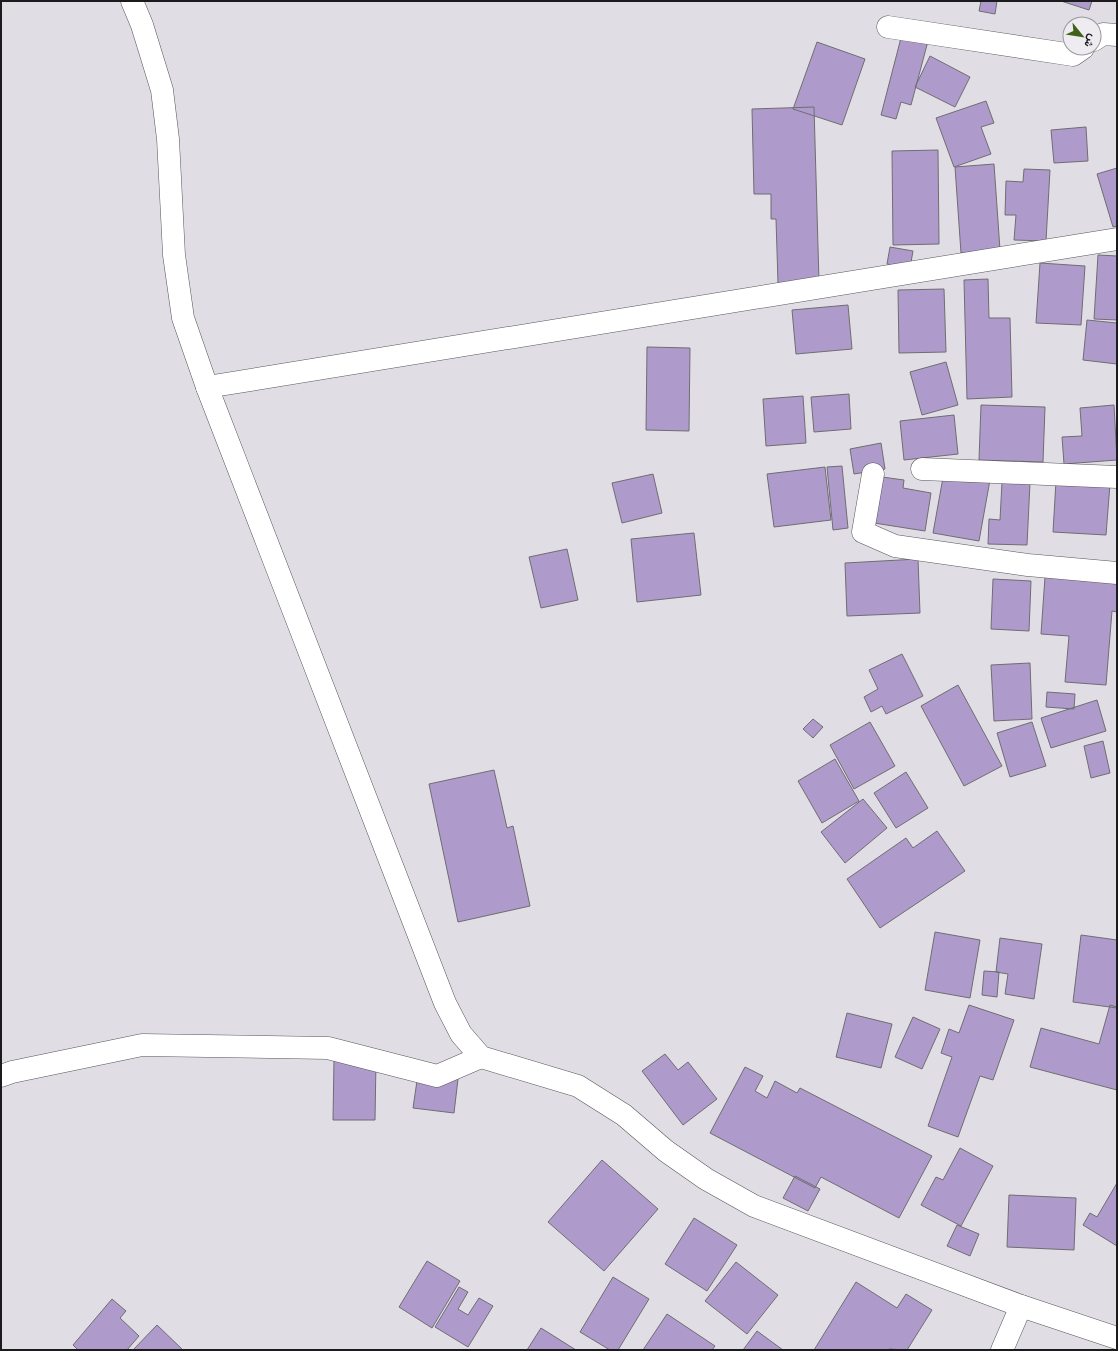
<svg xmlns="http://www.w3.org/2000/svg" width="1118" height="1351" font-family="'Source Serif 4',Vazirmatn,serif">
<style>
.building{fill:#ae9bcb;stroke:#6f6d72}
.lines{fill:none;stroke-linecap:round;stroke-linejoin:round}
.street-casing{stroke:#57555b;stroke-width:23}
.secondary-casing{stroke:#57555b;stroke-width:23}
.street{stroke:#fff;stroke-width:22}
.secondary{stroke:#fff;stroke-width:22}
</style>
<rect width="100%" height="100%" fill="#e0dee4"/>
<path class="building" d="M981,1H997L995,14L979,11Z
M1061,1H1092L1089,10Z
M902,34L928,41L911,105L901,102L896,119L881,115Z
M817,42L865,59L842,125L793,109Z
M930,56L970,77L955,107L915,87Z
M986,101L994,123L981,127L991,154L954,167L936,118Z
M814,107L819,282L778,283L776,219H771V194H754L752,109Z
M1086,127L1088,161L1054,163L1051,130Z
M938,150L939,244L893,245L892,151Z
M994,164L1000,250L961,253L955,167Z
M1117,168V226L1113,227L1097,174Z
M1024,169L1050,170L1046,241L1014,240L1016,215H1005L1006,181L1023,182Z
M890,247L913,251L910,268L887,264Z
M1098,255L1117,256V320L1094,319Z
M1040,263L1085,266L1081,325L1036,323Z
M988,279L989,318H1010L1012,397L967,399L964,280Z
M944,289L946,352L899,353L898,290Z
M848,305L852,349L796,354L792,310Z
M1087,320L1117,323V364L1083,360Z
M647,347L690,348L689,431L646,430Z
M946,362L958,405L922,415L910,372Z
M849,394L851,429L814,432L811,397Z
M803,396L806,443L766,446L763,399Z
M981,405L1045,407L1043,462L979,460Z
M1114,405L1117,460L1064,464L1062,437L1082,436L1080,408Z
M954,415L958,454L904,460L900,421Z
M881,443L885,469L854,474L850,449Z
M842,466L848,528L833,530L827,467Z
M825,467L831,520L774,527L767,474Z
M944,472L990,480L979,541L933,533Z
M653,474L662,513L622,523L612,483Z
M882,477L904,480L903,488L931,493L925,531L874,523Z
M1056,481L1110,484L1106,535L1053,532Z
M1002,482L1030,483L1027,545L988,544L989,519L1000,520Z
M694,533L701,595L637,602L631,539Z
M567,549L578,600L541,608L529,557Z
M918,559L920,613L847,616L845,563Z
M1045,577L1117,583V612L1112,611L1106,685L1065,682L1069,636L1041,634Z
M993,579L1031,581L1029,631L991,629Z
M902,654L923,696L886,714L882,706L871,712L864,697L878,689L869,670Z
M1030,663L1032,719L994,721L991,665Z
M958,685L1002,766L964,786L921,706Z
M1047,692L1075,694L1074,709L1046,707Z
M1097,700L1106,731L1051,748L1041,718Z
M813,719L823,727L813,738L803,729Z
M870,722L895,766L854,789L830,745Z
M1032,722L1046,766L1010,777L997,733Z
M1103,741L1110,773L1091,778L1084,746Z
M835,759L859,801L822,823L798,781Z
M494,770L507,828L513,826L530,906L458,922L429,784Z
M906,772L928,808L896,828L874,793Z
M863,799L887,828L845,863L821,832Z
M937,831L965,871L880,928L847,879L906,838L913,848Z
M935,932L980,940L970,998L925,990Z
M1081,935L1117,940V1008L1073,1002Z
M1000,938L1042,944L1034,999L1005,994L1008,974L996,972Z
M984,971L999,972L997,997L982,995Z
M969,1005L1014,1020L993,1080L980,1076L958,1137L928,1126L952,1057L941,1053L949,1029L959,1033Z
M1110,1005L1117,1007V1090L1030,1067L1041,1028L1099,1044Z
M847,1013L892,1024L881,1068L836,1057Z
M913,1017L940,1029L922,1069L895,1057Z
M665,1054L678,1070L688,1062L717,1099L683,1125L642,1071Z
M334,1060H376L375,1120H333Z
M745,1067L763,1076L755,1091L767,1098L775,1081L797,1093L800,1088L932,1156L899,1218L821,1177L815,1188L710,1133Z
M418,1074L458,1079L454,1113L413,1108Z
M960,1148L993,1166L961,1226L921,1205L936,1177L943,1180Z
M602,1160L658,1209L604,1271L548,1222Z
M795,1176L820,1189L808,1211L783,1198Z
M1117,1183V1246L1083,1225L1090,1213L1097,1217Z
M1009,1195L1076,1198L1074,1250L1007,1247Z
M694,1218L737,1245L707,1291L665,1264Z
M957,1225L979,1234L970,1256L947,1246Z
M427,1261L460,1281L432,1328L399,1307Z
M736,1262L778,1295L747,1334L705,1301Z
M613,1277L649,1299L618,1350H610L580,1332Z
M856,1282L897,1308L906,1294L932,1310L907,1350L889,1349L888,1350H814Z
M459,1287L468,1292L458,1309L468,1315L479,1298L493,1306L468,1347L435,1327Z
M112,1299L126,1311L120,1318L139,1336L127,1350H78L73,1345Z
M667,1314L715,1346L712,1350H643Z
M157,1325L183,1350H133Z
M541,1328L576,1350H527Z
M757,1331L783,1350H743Z"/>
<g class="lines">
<g class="street-casing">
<path id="street" d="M888,27L1073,55L1083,48
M1094,40L1103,34L1117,35
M207,387L1117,239
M922,469L1117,477
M873,474L863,532L895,546L1028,565L1117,573
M1,1076L12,1072L142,1045L328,1048L437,1076L481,1057
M1002,1350L1021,1306"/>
</g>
<g class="secondary-casing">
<path id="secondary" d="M132,1L142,25L162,90L168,139L174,255L183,318L207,387L445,1003L461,1034L481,1057L578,1086L624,1115L666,1151L706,1179L754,1206L1021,1306L1117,1338"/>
</g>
<use href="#street" class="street"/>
<use href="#secondary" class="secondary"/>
</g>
<rect width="1118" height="1351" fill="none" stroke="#1b1a1c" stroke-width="4"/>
<g transform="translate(1082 36) rotate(120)"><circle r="19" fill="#eeebf1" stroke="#9a979c"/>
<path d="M0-3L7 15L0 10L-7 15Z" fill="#406219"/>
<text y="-6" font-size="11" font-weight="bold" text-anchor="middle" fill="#1b1a1c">ش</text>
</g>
</svg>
